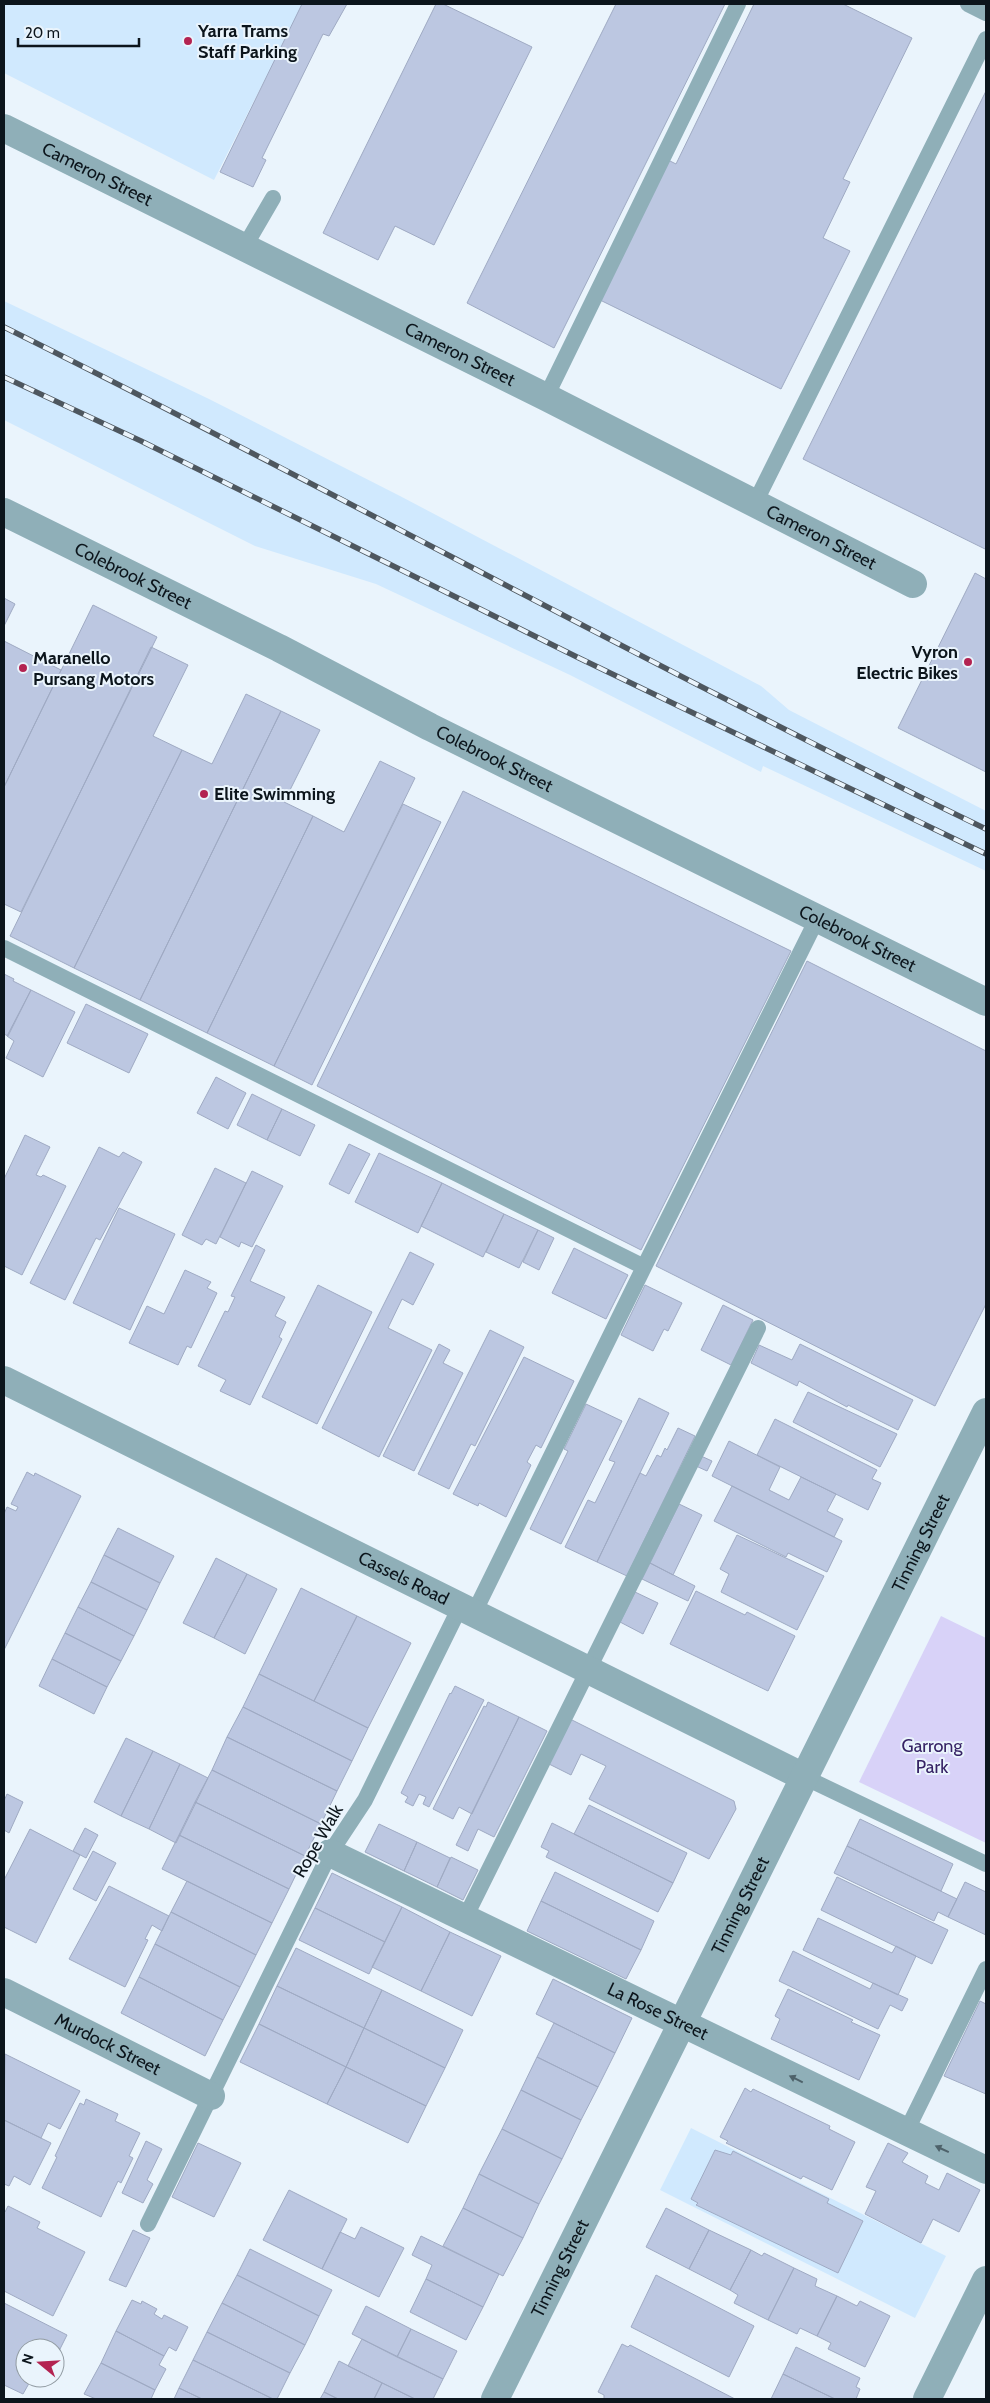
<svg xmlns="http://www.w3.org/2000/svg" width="990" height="2403" font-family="Cabin,sans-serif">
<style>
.built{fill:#d0e9fe}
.green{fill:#d8d2f8}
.building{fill:#bcc7e1;stroke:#9faac3}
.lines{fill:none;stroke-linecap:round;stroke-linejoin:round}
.lane{stroke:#8fafb8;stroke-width:16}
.street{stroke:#8fafb8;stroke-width:28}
.rail-casing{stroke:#4e575f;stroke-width:5.5}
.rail{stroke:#eaf4fc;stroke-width:4;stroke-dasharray:11;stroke-linecap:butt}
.oneway{fill:#4e626a}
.poi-dot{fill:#b32351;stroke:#eaf4fc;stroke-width:2}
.labels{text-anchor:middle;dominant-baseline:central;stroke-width:4;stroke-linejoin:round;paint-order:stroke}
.poi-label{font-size:18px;font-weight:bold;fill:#0c151c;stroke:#eaf4fc;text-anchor:start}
.street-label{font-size:18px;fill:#0c151c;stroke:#eaf4fc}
.park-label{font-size:18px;fill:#362365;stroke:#eaf4fc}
</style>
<rect width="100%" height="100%" fill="#eaf4fc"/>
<path class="built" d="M4,4H303L214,180L4,73Z
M4,301L209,399L400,496L761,686L789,710L986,811V871L763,766L761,772L570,675L376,584L255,546L4,420Z
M691,2128L946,2256L915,2318L660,2190Z"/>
<path class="green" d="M941,1616L986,1638V1843L859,1782Z"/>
<path class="building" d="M302,4H347L329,36L323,34L262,158L266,160L253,187L220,172Z
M436,4H443L532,47L434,245L395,226L378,260L323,233Z
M616,4H725L554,348L467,303Z
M754,4H843L912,38L843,179L850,182L823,238L850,251L781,389L600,300L668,160L676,164Z
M986,91V546L985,549L803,459Z
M975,573L986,579V772L898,728Z
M4,598L15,604L4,626Z
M93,605L157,637L21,912L4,904V787Z
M4,641L61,670L4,787Z
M151,647L188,665L153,736L182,750L74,968L10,936Z
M246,694L281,711L140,1000L74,968L182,750L212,764Z
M281,711L320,730L284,802L313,816L207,1033L140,1000Z
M380,761L415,778L274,1066L207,1033L313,816L344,832Z
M463,791L791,951L641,1250L317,1086Z
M403,804L441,822L312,1085L274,1066Z
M807,961L986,1051V1304L935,1406L656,1266Z
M4,974L14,979L13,981L31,990L8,1036L4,1034Z
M31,990L75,1012L43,1077L6,1058L14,1041L7,1036Z
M86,1004L148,1034L129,1073L67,1043Z
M216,1077L246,1093L228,1129L197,1113Z
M252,1094L282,1109L267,1140L237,1125Z
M282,1109L315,1125L300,1156L267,1140Z
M25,1135L50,1147L36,1175L41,1177L43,1175L66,1186L22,1275L4,1266V1179Z
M349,1144L370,1154L349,1194L329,1184Z
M99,1147L119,1157L123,1152L142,1162L100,1240L96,1238L65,1300L30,1283Z
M379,1153L442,1183L418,1233L355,1202Z
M215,1168L246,1183L216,1244L206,1239L202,1245L182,1235Z
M252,1171L283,1186L252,1247L241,1242L239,1247L220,1237Z
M442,1183L504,1214L483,1257L421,1226Z
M119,1208L175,1234L130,1330L73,1303Z
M504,1214L538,1230L519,1268L486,1252Z
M538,1230L554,1238L539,1270L523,1262Z
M256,1245L265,1250L250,1281L285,1297L275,1316L286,1322L279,1337L282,1339L250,1405L220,1391L226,1380L198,1366L225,1311L228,1312L235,1297L231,1296Z
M574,1248L628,1275L606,1319L552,1293Z
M410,1252L434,1264L413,1305L402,1299L388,1328L432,1350L379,1457L322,1428Z
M185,1270L211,1282L207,1288L217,1293L191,1348L187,1346L178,1365L129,1343L147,1306L164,1314Z
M318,1285L372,1312L317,1424L262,1397Z
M645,1285L682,1303L668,1331L664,1329L653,1351L621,1335Z
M723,1305L753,1320L731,1365L701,1350Z
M490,1330L524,1347L475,1446L471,1444L449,1489L418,1474Z
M439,1344L450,1350L443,1363L463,1373L414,1471L383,1456Z
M800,1344L913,1400L898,1430L848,1405L847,1407L799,1381L797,1386L751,1363L759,1345L792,1360Z
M524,1357L574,1381L541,1448L536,1445L527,1462L531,1465L506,1517L479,1503L478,1506L453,1494Z
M808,1392L897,1434L880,1467L793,1422Z
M639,1398L669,1413L597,1562L565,1547L588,1500L595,1503L615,1462L609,1460Z
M586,1404L622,1421L561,1544L530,1529L568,1451L564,1449Z
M775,1419L877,1470L872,1479L881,1483L868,1510L757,1455Z
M678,1428L695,1436L627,1576L597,1562L640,1473L646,1476L657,1455L661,1457L665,1448L667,1450Z
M729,1441L780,1467L769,1490L789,1500L801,1477L836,1494L827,1511L843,1519L834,1537L712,1476Z
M701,1456L712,1461L707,1471L696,1466Z
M27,1472L34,1476L35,1473L81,1496L4,1650V1514L7,1507L16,1511L18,1507L11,1504Z
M732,1486L842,1541L827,1572L788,1553L786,1557L714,1521Z
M679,1504L702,1515L673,1575L650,1563Z
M118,1528L174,1556L160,1583L104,1555Z
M737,1535L824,1576L797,1630L721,1592L729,1574L720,1569Z
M104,1555L160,1583L147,1610L91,1582Z
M216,1558L247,1574L214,1638L183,1623Z
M650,1563L695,1586L688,1601L642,1579Z
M247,1574L277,1589L245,1654L214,1638Z
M91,1582L147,1610L134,1636L78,1607Z
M301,1588L357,1616L314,1701L259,1674Z
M696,1591L745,1615L747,1612L795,1636L768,1691L670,1644Z
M635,1592L658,1603L643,1634L620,1622Z
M78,1607L134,1636L121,1661L65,1633Z
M357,1616L411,1643L368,1728L314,1701Z
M65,1633L121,1661L107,1687L52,1659Z
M52,1659L107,1687L94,1714L39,1686Z
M259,1674L368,1728L352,1761L243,1707Z
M455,1686L484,1700L429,1807L423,1804L426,1797L419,1794L413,1806L405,1802L408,1797L401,1793L450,1693L451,1694Z
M488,1702L519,1717L472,1814L459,1807L453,1819L433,1809L484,1706L486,1707Z
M243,1707L352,1761L337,1791L227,1737Z
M519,1717L547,1731L494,1837L478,1829L468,1851L456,1845Z
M570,1719L734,1801L736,1809L709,1859L589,1799L606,1766L581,1754L571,1775L547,1763Z
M227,1737L337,1791L321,1824L212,1770Z
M126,1738L153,1751L121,1816L94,1802Z
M153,1751L180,1764L149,1829L121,1816Z
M180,1764L208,1778L176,1843L149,1829Z
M212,1770L321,1824L305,1856L195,1802Z
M7,1794L23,1802L9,1833L4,1830V1801Z
M195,1802L305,1856L289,1889L179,1835Z
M589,1805L687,1853L673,1883L574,1834Z
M860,1819L953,1864L941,1891L847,1846Z
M552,1823L673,1883L658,1912L546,1857L549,1851L541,1847Z
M379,1824L417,1842L404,1871L365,1852Z
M85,1828L98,1835L86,1858L73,1851Z
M30,1829L80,1855L36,1943L4,1927V1880Z
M179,1835L289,1889L272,1923L162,1869Z
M417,1842L450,1858L437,1887L404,1871Z
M847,1846L957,1899L948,1917L938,1912L934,1921L834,1873Z
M93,1851L116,1863L96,1901L73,1889Z
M451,1857L478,1870L463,1900L437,1887Z
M555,1872L654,1921L641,1950L541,1901Z
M332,1873L402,1907L385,1942L315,1908Z
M837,1877L948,1930L932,1964L821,1910Z
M187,1881L272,1923L256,1955L171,1912Z
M965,1882L986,1892V1935L948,1917Z
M109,1886L169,1916L162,1931L152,1925L145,1939L148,1940L125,1987L69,1959Z
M541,1901L641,1950L626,1979L527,1931Z
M402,1907L450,1932L421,1991L372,1967Z
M315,1908L385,1942L369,1974L299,1940Z
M171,1912L256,1955L240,1987L155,1944Z
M818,1918L892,1953L896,1946L916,1956L898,1995L803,1950Z
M450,1932L501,1956L472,2016L421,1991Z
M155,1944L240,1987L223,2020L139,1977Z
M296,1948L382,1990L364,2028L277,1986Z
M793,1951L870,1989L873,1983L908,1999L902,2011L890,2005L878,2029L779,1981Z
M139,1977L223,2020L205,2056L121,2013Z
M553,1979L632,2018L615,2053L536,2014Z
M277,1986L364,2028L346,2067L259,2024Z
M788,1989L853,2020L851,2022L880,2035L859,2080L771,2039L780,2019L775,2016Z
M382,1990L463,2030L445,2068L364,2028Z
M980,2001L986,2004V2094L944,2076Z
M554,2023L615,2053L598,2087L537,2057Z
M259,2024L346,2067L327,2104L240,2062Z
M364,2028L445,2068L426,2106L346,2067Z
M5,2054L80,2091L60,2129L48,2123L41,2138L4,2120Z
M537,2057L598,2087L581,2120L521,2090Z
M346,2067L426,2106L408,2143L327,2104Z
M745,2088L751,2092L753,2089L830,2126L829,2129L855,2142L832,2190L803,2176L801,2179L726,2143L728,2141L720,2137Z
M521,2090L581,2120L562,2159L502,2129Z
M86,2099L118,2114L115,2121L140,2133L129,2156L133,2158L121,2183L118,2181L101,2217L42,2188L57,2157L55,2156L80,2103L84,2105Z
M4,2120L51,2143L30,2185L14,2176L9,2186L4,2184Z
M502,2129L562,2159L539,2204L479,2174Z
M146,2141L162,2149L147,2180L153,2184L143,2203L122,2193Z
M198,2143L241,2163L214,2217L172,2197Z
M888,2143L908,2153L902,2162L928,2176L925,2183L939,2190L947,2173L980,2190L959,2232L933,2219L921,2243L865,2214L876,2191L866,2187Z
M715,2150L731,2155L733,2151L829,2199L827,2203L863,2221L838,2273L696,2205L698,2203L691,2199Z
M479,2174L539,2204L523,2238L463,2208Z
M289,2190L347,2219L322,2269L263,2240Z
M8,2206L40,2222L37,2228L85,2252L53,2316L4,2291V2211L5,2212Z
M463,2208L523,2238L503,2276L443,2246Z
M666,2208L709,2230L689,2269L646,2247Z
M361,2227L404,2248L379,2297L322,2269L340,2232L355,2239Z
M133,2230L150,2238L126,2287L109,2280Z
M709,2230L751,2250L730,2290L689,2269Z
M421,2236L499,2274L483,2307L426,2279L432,2265L412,2255Z
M250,2249L332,2290L319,2316L237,2275Z
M751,2250L762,2256L764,2253L794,2268L768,2320L734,2303L738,2295L730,2290Z
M794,2268L817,2279L815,2286L837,2296L817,2336L800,2328L797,2334L768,2320Z
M237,2275L319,2316L305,2345L222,2303Z
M656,2275L754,2326L729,2377L631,2327Z
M426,2279L483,2307L466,2340L410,2312Z
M837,2296L857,2306L860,2301L890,2316L865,2367L828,2349L831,2343L817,2336Z
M132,2300L141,2304L142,2301L157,2309L154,2314L162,2319L164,2315L188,2327L176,2351L169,2347L164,2356L116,2331Z
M4,2303L67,2335L55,2359V2348H25V2378H32L23,2394L4,2385Z
M222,2303L305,2345L290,2373L207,2332Z
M366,2306L411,2329L397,2357L352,2334Z
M411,2329L457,2351L443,2379L397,2357Z
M116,2331L164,2356L159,2365L166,2369L155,2390L101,2363Z
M207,2332L290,2373L277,2399H273L193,2360Z
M362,2339L443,2379L433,2399H415L348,2366Z
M622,2344L628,2347L630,2345L735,2399H604V2395L598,2392Z
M796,2347L860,2378L856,2387L860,2389L856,2399H835L783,2374Z
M193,2360L273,2399H202L179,2388Z
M339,2361L382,2383L374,2399H338L324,2392Z
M101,2363L155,2390L151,2399H96L84,2394Z
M783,2374L835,2399H771Z
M382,2383L415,2399H374Z
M179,2388L202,2399H174Z
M324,2392L338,2399H320Z"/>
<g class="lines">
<path class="lane" d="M968,4L986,13
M245,246L273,198
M546,397L738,4
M755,503L986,39
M4,948L644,1267L474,1613
M644,1267L817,919
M804,1777L986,1864
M465,1918L758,1328
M906,2132L986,1969
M148,2224L330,1853L365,1800L460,1607"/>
<g class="street">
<path id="s1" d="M4,128L546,397L913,584"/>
<path id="s2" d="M4,512L279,648L430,727L986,1002"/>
<path id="s3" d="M4,1380L804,1777"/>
<path id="s4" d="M330,1853L986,2170"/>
<path id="s5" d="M4,1992L211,2096"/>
<path id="s6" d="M495,2399L986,1412"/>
<path d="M927,2399L986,2280"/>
</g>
<g class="rail-casing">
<path id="rail" d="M4,327C333,490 655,669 986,829
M4,377L141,441L579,658L986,854"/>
</g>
<use href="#rail" class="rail"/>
</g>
<defs><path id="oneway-solid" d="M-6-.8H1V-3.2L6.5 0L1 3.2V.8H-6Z" transform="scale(1.25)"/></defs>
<g class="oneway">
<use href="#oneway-solid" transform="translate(796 2079) rotate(-154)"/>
<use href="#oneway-solid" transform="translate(942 2149) rotate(-155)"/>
</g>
<g class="poi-dot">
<circle cx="188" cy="41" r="5"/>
<circle cx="968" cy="662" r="5"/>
<circle cx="23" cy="668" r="5"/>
<circle cx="204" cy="794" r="5"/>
</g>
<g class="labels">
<g class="poi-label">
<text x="198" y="31">Yarra Trams<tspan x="198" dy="21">Staff Parking</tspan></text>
<text x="958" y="652" text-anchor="end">Vyron<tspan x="958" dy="21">Electric Bikes</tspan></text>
<text x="33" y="658">Maranello<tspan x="33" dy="21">Pursang Motors</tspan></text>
<text x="214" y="794">Elite Swimming</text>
</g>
<g class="street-label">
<text stroke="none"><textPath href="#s1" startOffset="104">Cameron Street</textPath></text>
<text stroke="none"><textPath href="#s1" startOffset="509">Cameron Street</textPath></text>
<text stroke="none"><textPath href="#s1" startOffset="914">Cameron Street</textPath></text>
<text stroke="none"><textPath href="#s2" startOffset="144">Colebrook Street</textPath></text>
<text stroke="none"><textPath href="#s2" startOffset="549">Colebrook Street</textPath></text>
<text stroke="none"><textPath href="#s2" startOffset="954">Colebrook Street</textPath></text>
<text stroke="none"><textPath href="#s6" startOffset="956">Tinning Street</textPath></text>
<text stroke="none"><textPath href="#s3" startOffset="446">Cassels Road</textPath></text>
<text transform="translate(318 1841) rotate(-60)">Rope Walk</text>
<text stroke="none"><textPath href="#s6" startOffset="551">Tinning Street</textPath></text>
<text stroke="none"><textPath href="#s4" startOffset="364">La Rose Street</textPath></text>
<text stroke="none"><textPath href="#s5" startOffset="116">Murdock Street</textPath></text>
<text stroke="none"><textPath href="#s6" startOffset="146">Tinning Street</textPath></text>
</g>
<g class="park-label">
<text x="932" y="1746">Garrong<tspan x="932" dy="21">Park</tspan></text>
</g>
</g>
<rect width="990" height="2403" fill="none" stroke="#0c151c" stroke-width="10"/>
<g transform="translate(40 2363) rotate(288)"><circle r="24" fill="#eaf4fc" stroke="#919ba2"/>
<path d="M0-4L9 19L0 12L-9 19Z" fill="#b32351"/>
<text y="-8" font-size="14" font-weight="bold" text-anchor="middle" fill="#0c151c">N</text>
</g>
<path d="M18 38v8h121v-8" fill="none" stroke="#0c151c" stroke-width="2.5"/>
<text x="25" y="38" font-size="15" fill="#0c151c" stroke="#eaf4fc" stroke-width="4" paint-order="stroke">20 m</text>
</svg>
